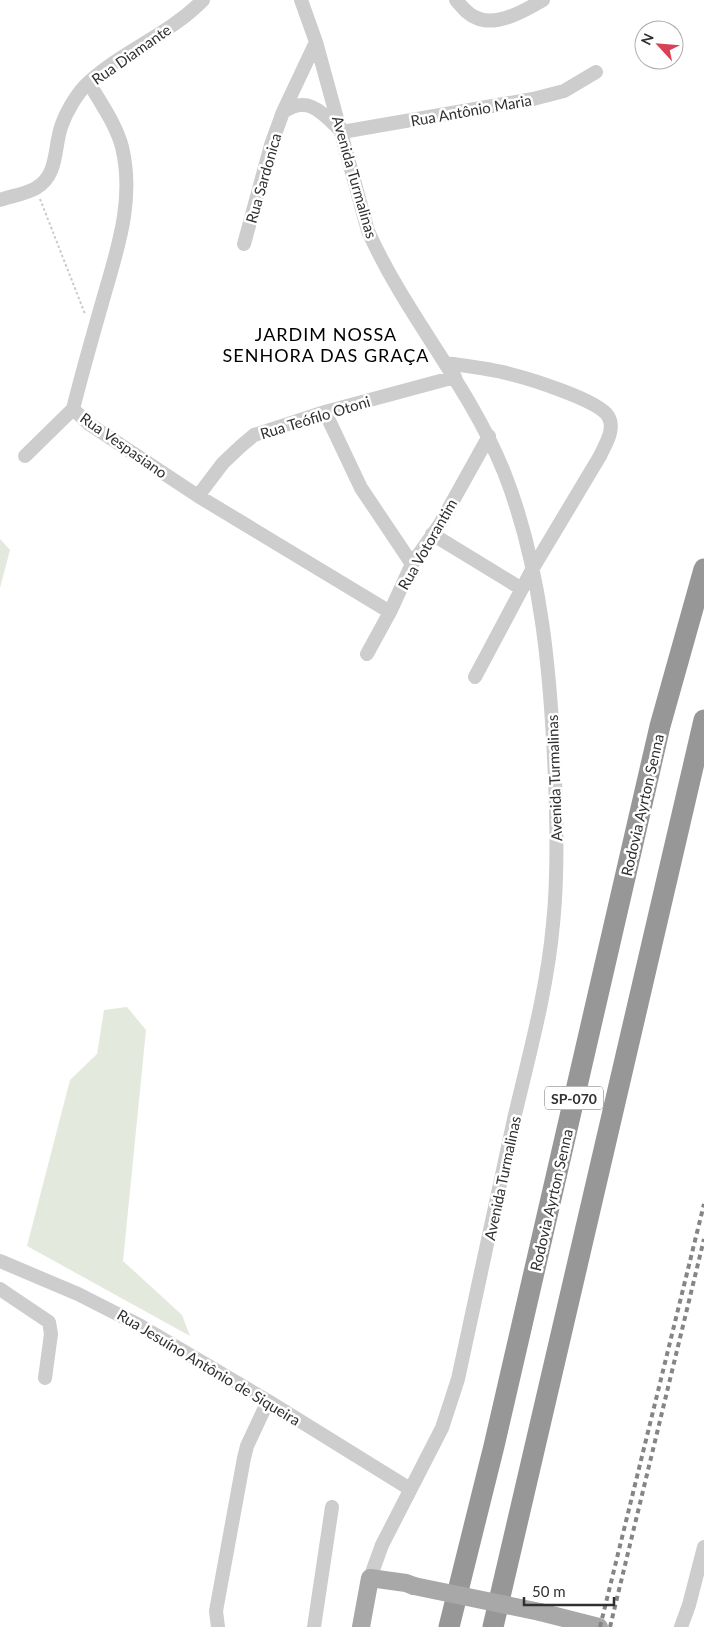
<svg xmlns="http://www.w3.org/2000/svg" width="704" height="1627" font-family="Lato,sans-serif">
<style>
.green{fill:#e4e9dd}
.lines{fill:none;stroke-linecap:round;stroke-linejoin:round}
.path{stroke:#cacaca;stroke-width:2;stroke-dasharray:2.5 2.5;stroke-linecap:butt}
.minor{stroke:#cdcdcd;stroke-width:14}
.major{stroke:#a8a8a8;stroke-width:18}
.highway{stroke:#979797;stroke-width:21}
.rail{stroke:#858585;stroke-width:4;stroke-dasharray:5 4;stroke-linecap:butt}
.major-bridge{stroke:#a8a8a8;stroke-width:18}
.labels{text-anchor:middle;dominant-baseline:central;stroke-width:5;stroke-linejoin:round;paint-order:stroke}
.shield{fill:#fff;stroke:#6e6e6e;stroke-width:1}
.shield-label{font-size:14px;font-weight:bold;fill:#303030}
.street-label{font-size:15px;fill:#303030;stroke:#fff}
.quarter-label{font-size:18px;letter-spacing:1px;fill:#000;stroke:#fff}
</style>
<rect width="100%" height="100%" fill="#fff"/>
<path class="green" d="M0,539L10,550L0,588Z
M127,1007L146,1030L123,1261L182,1315L190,1336L27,1246L70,1080L97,1054L104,1010Z"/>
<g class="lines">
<path class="path" d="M40,199L85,314"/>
<path class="minor" d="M301,0L316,42L368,231C406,316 469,385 504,472C542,568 551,678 555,780C557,828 558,877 553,924C547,991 529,1055 514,1119C495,1206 477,1292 458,1379L442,1428L382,1545L370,1578
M456,0C462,7 468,15 477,18C497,27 526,10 543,0
M89,83C100,102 116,124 122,147C135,201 117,250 102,303C92,338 82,373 73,409L89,424L198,496L390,612
M283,112C309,94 323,114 342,132L533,99L564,91L596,72
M0,200C11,196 26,194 36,188C58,176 54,148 61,127C66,112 77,93 89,82C124,50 170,34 203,0
M244,244L271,145L283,112L316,42
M445,363C466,366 489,368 510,374C530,379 598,400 608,416C616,429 605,445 600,456L533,568L475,677
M325,412L361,488L412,564
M25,456L73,409
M198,496L223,463L241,446L254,435L325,412L455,377
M432,534L522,589
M367,654L390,612L412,564L440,524L489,436
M0,1261L78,1294L139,1325L268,1401L410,1489
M0,1289L49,1322L51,1334L45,1378
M218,1627L216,1611L244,1458L247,1446L268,1401
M314,1627L332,1507
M681,1627L689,1605L704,1547"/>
<path class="major" d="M540,1612L599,1627
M361,1627L370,1578L406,1583L414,1586"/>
<path class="highway" d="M449,1627L494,1446L660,726L704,569
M493,1627L704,720"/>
<path class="rail" d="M600,1627L704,1204
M610,1627L704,1239"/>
<path class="major-bridge" d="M414,1586L540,1612"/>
</g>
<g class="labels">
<rect class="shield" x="545" y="1086.5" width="58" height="23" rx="4"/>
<g class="shield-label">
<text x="574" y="1098">SP-070</text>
</g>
<g class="street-label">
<text transform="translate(131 54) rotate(-35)">Rua Diamante</text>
<text transform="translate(471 110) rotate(-10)">Rua Antônio Maria</text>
<text transform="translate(355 177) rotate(74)">Avenida Turmalinas</text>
<text transform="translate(263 178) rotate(-74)">Rua Sardonica</text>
<text transform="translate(315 417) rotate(-17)">Rua Teófilo Otoni</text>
<text transform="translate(124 445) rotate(35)">Rua Vespasiano</text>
<text transform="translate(427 544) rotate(-60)">Rua Votorantim</text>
<text transform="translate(554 778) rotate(-92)">Avenida Turmalinas</text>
<text transform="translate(642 805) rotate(-77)">Rodovia Ayrton Senna</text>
<text transform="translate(502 1178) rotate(-78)">Avenida Turmalinas</text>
<text transform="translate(551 1200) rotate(-77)">Rodovia Ayrton Senna</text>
<text transform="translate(209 1367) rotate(31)">Rua Jesuíno Antônio de Siqueira</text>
</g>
<g class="quarter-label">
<text x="326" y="334">JARDIM NOSSA<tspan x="326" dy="21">SENHORA DAS GRAÇA</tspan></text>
</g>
</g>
<g transform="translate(659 45) rotate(296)"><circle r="24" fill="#ffffff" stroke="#acacac"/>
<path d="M0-4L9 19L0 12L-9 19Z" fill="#d94157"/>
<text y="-8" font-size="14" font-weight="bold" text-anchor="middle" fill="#303030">N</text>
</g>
<path d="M524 1597v8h90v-8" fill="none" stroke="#303030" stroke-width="2.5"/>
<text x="532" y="1597" font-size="15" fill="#303030" stroke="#ffffff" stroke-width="4" paint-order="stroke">50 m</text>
</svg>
